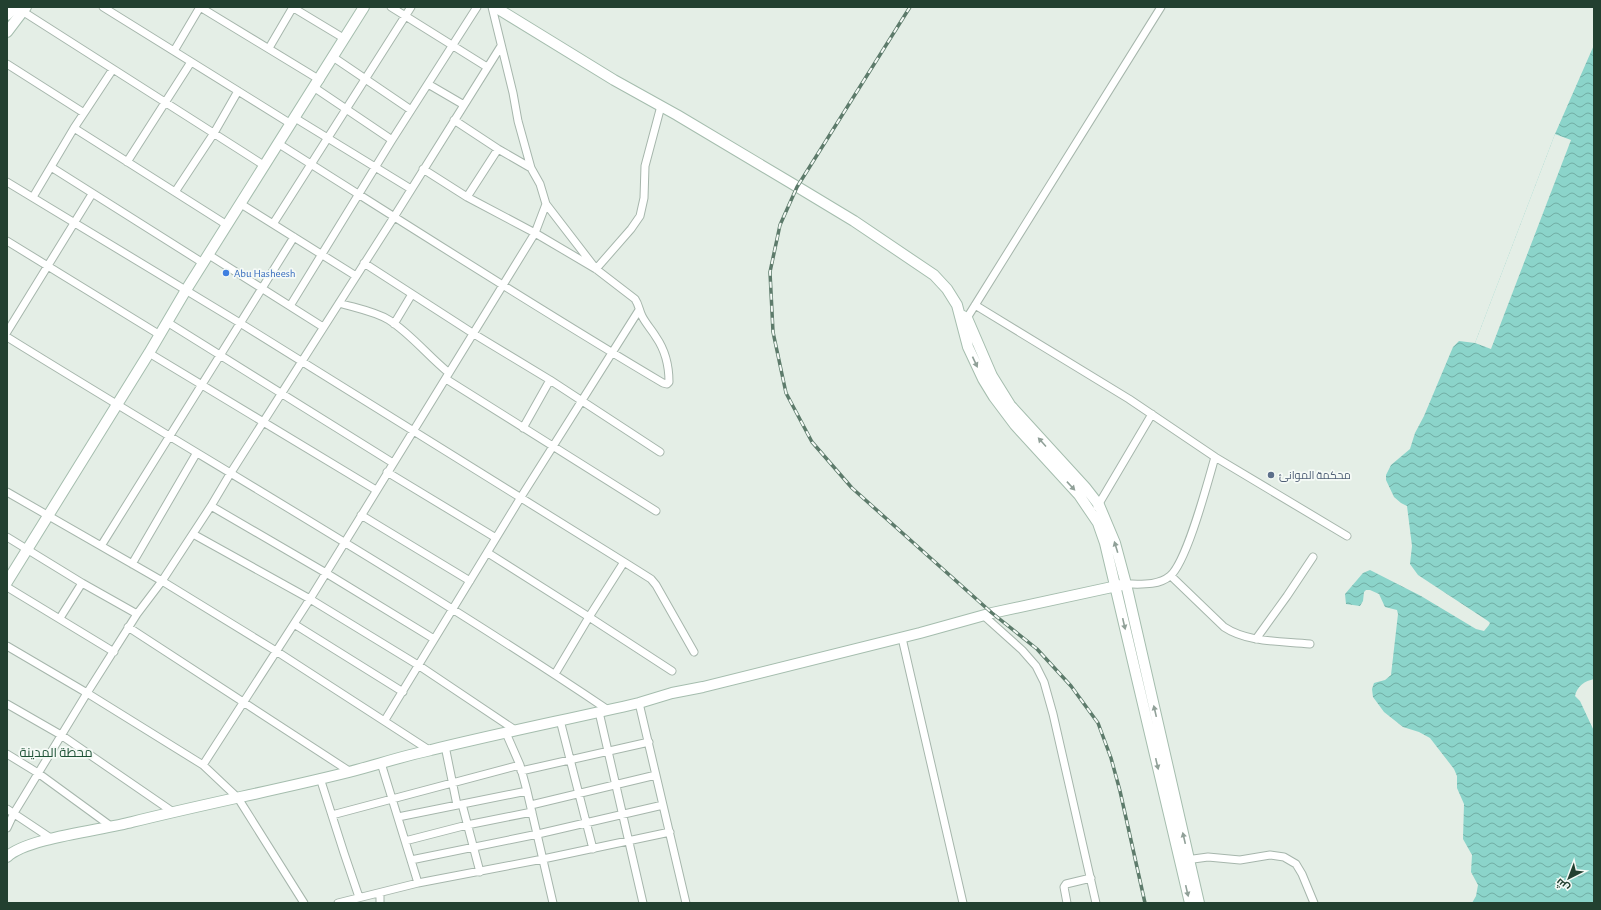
<svg xmlns="http://www.w3.org/2000/svg" width="1601" height="910" font-family="'Alegreya Sans',Cairo,sans-serif">
<style>
.water{fill:url(#water-waves)}
.pier{fill:#e4eee6}
.lines{fill:none;stroke-linecap:round;stroke-linejoin:round}
.street-casing{stroke:#a6b6ac;stroke-width:9}
.secondary-casing{stroke:#a5bdae;stroke-width:12}
.street{stroke:#fff;stroke-width:7}
.secondary{stroke:#fff;stroke-width:10}
.rail-casing{stroke:#5d7b6b;stroke-width:3.5}
.rail{stroke:#f5faf6;stroke-width:2;stroke-dasharray:6;stroke-linecap:butt}
.oneway{fill:#90a098}
.shop-dot{fill:#3f7fe0;stroke:#f5faf6;stroke-width:1.5}
.service-dot{fill:#5c6f8a;stroke:#f5faf6;stroke-width:1.5}
.labels{text-anchor:middle;dominant-baseline:central;stroke-width:3.5;stroke-linejoin:round;paint-order:stroke}
.shop-label{font-size:11px;fill:#366cbe;stroke:#f5faf6;text-anchor:start}
.service-label{font-size:11px;fill:#4e5e75;stroke:#f5faf6;text-anchor:start}
.quarter-label{font-size:13px;fill:#1e5337;stroke:#f5faf6}
</style>
<defs>
<pattern id="water-waves" width="16" height="10" patternUnits="userSpaceOnUse"><rect width="16" height="10" fill="#8bd4ca"/><path d="M0 5q4-4 8 0t8 0" fill="none" stroke="#71ada4"/></pattern>
</defs>
<rect width="100%" height="100%" fill="#e4eee6"/>
<path class="water" d="M1594,45V679C1585,681 1577,686 1575,696L1580,701L1594,731V903H1472L1476,896L1478,885L1471,872L1472,855L1463,839L1464,804L1457,788V776L1454,769L1430,738L1419,732L1403,727L1384,712L1373,697L1372,689L1374,683L1385,680L1391,675L1398,614L1397,610L1385,607L1379,594L1370,590H1366L1364,592L1363,601L1360,606L1346,604L1345,594L1363,573L1370,570L1421,596L1476,629L1484,631L1489,625L1490,623L1488,621L1418,575L1410,564L1412,546L1407,506L1401,503L1394,497L1386,480V475L1391,465L1410,449L1415,433L1424,416L1453,347L1459,341L1475,343L1555,134Z"/>
<path class="pier" d="M1555,134L1571,140L1491,349L1475,343Z"/>
<g class="lines">
<g class="street-casing">
<path id="street" d="M103,7L291,124
M200,7L320,80
M292,7L345,39
M391,7L487,67
M19,9L265,166
M269,48L293,7
M174,51L200,7
M333,57L411,110
M7,64L84,113L113,69
M428,84L464,105
M315,88L392,140
M84,113L74,128L227,225
M295,118L411,189
M454,120L498,149L531,168
M279,144C406,224 533,306 663,383L667,384L669,382C669,366 665,350 656,337C652,330 646,324 642,316C639,310 639,305 635,299L596,269L535,233L546,204L540,184L531,168L518,121L513,93L492,7
M127,162L191,62
M51,167L203,263
M7,182L240,323L624,562L589,617L672,671
M175,192L214,133L238,91
M33,197L74,128
M467,197L498,149
M241,204L356,276
M546,204L596,269L631,229L640,216L644,198L645,166L661,106
M273,224L411,7
M7,241L160,335
M209,255L323,327
M364,263L474,334L550,380L660,452
M339,303C355,308 374,311 389,320C411,334 428,356 449,373
M975,305L1129,399L1215,457C1208,481 1187,562 1170,576C1158,586 1140,584 1126,584
M290,306L392,140L477,7
M967,318L1161,7
M167,322L393,463
M394,324L412,294
M7,332L92,194
M7,337C207,461 413,579 608,710
M149,353L376,490
M446,379L656,511
M523,428L550,380
M1215,457L1347,536
M387,472L496,538
M7,492L162,581L276,651L429,750
M211,506L326,573L434,639
M1097,507L1152,414
M361,515L470,581
M193,534L310,599L418,665L515,730
M7,537L82,583L137,614
M101,546L294,237
M488,553L589,617L555,674
M624,562L651,579L656,585L694,652
M132,564L196,454
M1171,576L1224,627C1248,643 1282,641 1310,644
M7,587L114,652
M983,615L1022,650L1036,666L1044,682L1053,714L1096,903
M60,618L82,583
M294,624L403,692
M128,627L349,771
M902,638L963,903
M1256,639L1287,596L1313,557
M7,646L87,693L203,765L238,798L304,903
M639,703L686,903
M7,704L61,735L173,812
M599,712L643,903
M385,720L521,497L639,310
M560,720L593,849
M506,733L520,765L527,791L553,903
M445,746L457,805
M7,754L38,773L112,827
M381,763L418,883
M203,765L310,599L535,233L467,197L423,169
M521,771L649,742
M320,778L344,853L359,897
M462,804L480,872
M531,805L656,775
M7,809L52,839
M332,815L520,765
M398,817L527,791
M7,828L14,813L87,693L137,614L162,581L211,506L230,474L394,217L501,46
M405,841L467,825L532,812
M411,860L538,834L663,805
M1186,860L1208,857L1240,860L1270,855L1284,857L1296,864L1302,874L1314,903
M380,893V903
M338,903L418,883L543,859L670,832
M1067,903L1064,887L1066,884L1091,878"/>
</g>
<g class="secondary-casing">
<path id="secondary" d="M495,7L614,80L677,115L791,183L854,221L934,275L947,289L957,305L968,347L983,379L994,397L1015,425L1079,495L1098,523L1105,543L1190,903
M7,15L14,7
M7,32L26,7
M961,315L967,318L992,376L1010,405L1085,487L1099,505L1115,543L1126,584L1199,903
M7,582L149,353L186,290L364,7
M7,857C26,838 103,830 132,822C204,804 277,790 349,772C376,765 403,756 431,750C500,733 570,719 639,703L672,693L703,687L920,633L992,613L1126,584"/>
</g>
<use href="#street" class="street"/>
<use href="#secondary" class="secondary"/>
<g class="rail-casing">
<path id="rail" d="M910,7L797,187L780,225L770,272L773,332L786,393L812,442L852,488L992,613L1037,649L1071,686L1098,723L1111,758L1120,791L1145,903"/>
</g>
<use href="#rail" class="rail"/>
</g>
<defs><path id="oneway-solid" d="M-6-.8H1V-3.2L6.5 0L1 3.2V.8H-6Z"/></defs>
<g class="oneway">
<use href="#oneway-solid" transform="translate(975 362) rotate(65)"/>
<use href="#oneway-solid" transform="translate(1042 442) rotate(-132)"/>
<use href="#oneway-solid" transform="translate(1071 486) rotate(47)"/>
<use href="#oneway-solid" transform="translate(1116 547) rotate(-107)"/>
<use href="#oneway-solid" transform="translate(1124 624) rotate(77)"/>
<use href="#oneway-solid" transform="translate(1155 711) rotate(-103)"/>
<use href="#oneway-solid" transform="translate(1157 764) rotate(77)"/>
<use href="#oneway-solid" transform="translate(1184 838) rotate(-103)"/>
<use href="#oneway-solid" transform="translate(1187 891) rotate(77)"/>
</g>
<circle class="shop-dot" cx="226" cy="273" r="4"/>
<circle class="service-dot" cx="1271" cy="475" r="4"/>
<g class="labels">
<g class="shop-label">
<text x="234" y="273">Abu Hasheesh</text>
</g>
<g class="service-label">
<text x="1279" y="475">محكمة الموانئ</text>
</g>
<g class="quarter-label">
<text x="56" y="753">محطة المدينة</text>
</g>
</g>
<rect width="1601" height="910" fill="none" stroke="#224030" stroke-width="16"/>
<g transform="translate(1569 878) rotate(222)" stroke="#f5faf6" stroke-width="3" paint-order="stroke">
<path d="M0-3L7 15L0 10L-7 15Z" fill="#224030"/>
<text y="-6" font-size="11" font-weight="bold" text-anchor="middle" fill="#224030">ش</text>
</g>
</svg>
